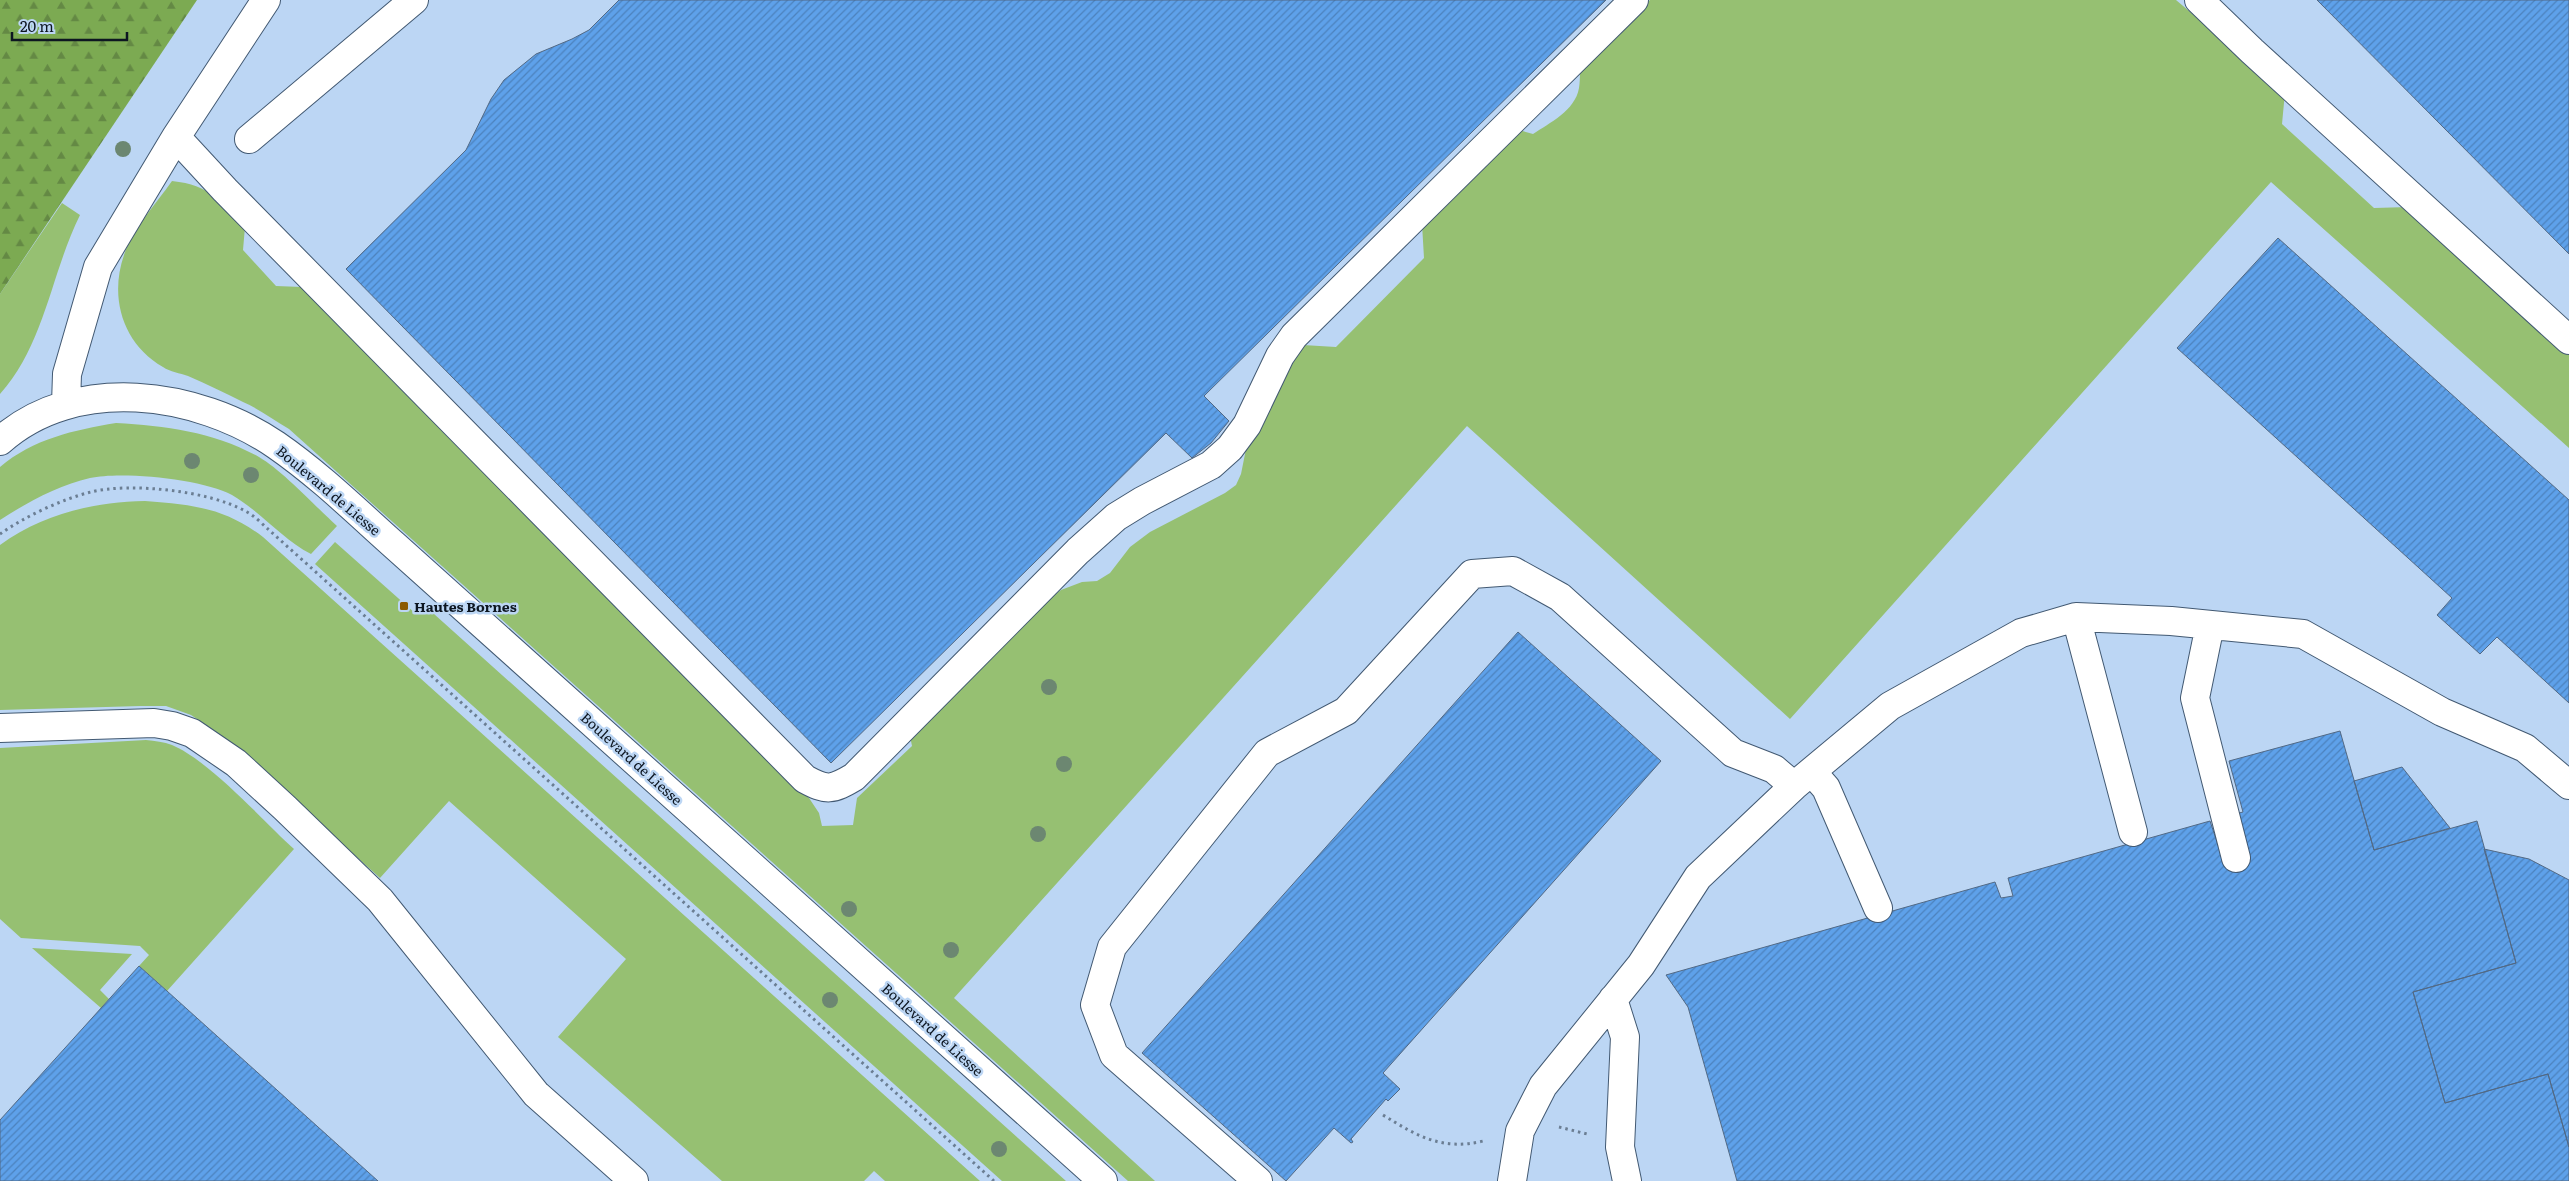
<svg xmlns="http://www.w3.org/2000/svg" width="2569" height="1181" font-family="Literata,serif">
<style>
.grass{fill:#96c072}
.forest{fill:url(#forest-firs)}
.building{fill:url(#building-hatch);stroke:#526984}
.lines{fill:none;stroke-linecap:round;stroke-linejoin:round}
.minor-casing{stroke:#425972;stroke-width:30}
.path{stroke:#6b7e93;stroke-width:3;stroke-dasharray:2.5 4;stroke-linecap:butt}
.minor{stroke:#fff;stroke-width:28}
.tree{fill:#6c8771}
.poi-dot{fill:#8b5a03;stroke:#bcd6f4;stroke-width:2}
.labels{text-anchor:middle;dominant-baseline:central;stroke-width:5;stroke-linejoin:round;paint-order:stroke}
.street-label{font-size:14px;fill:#0d1621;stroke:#bcd6f4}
.poi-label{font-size:14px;font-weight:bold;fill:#0d1621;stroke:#bcd6f4;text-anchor:start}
</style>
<defs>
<pattern id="forest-firs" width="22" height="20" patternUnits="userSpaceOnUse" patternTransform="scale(1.25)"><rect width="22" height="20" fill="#7caa52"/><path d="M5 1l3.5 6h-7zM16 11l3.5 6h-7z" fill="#648944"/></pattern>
<pattern id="building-hatch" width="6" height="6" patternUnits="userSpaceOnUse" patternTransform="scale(1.25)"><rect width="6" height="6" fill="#5ea1ea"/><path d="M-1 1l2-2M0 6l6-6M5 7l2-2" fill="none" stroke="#4c82bd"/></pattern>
</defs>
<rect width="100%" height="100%" fill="#bcd6f4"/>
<path class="grass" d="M1650,0H2176L2285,92L2282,124L2374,208L2409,207L2569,352V448L2271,182L1790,719L1467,426L954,998L1155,1181H1128L289,429C274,420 259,409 243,402C225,393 207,384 188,376C180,373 170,372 163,367C123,344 109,298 124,255C133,228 156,204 172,181C211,185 219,201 245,227L243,250L276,286L302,287L809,798L819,813L822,826L853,825L857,798L912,746L910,736L1042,604L1061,590L1082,582L1097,581L1110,573L1130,547L1150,532L1225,493L1236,485L1241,474L1246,449L1293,358L1303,345L1336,347L1424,258L1422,224L1519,130L1533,134C1549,123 1575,111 1579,88C1581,76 1578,74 1584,62Z
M62,203L80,215C51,273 45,344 0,394V294Z
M116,423C167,426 214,432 259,457C283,471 316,507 337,526L311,554C282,539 261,512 232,495C203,479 122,471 90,478C59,485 26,503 0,520V467C33,439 74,430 116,423Z
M145,501C193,505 223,507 263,537L980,1181H885L874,1171L864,1181H722L558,1037L626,959L449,801L380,878L222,736L191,715L166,706H141L0,710V545C43,514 93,502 145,501Z
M335,542L416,614L424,605L1066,1181H1002L315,564Z
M146,740C155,741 164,742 172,745C210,761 262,820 294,849L167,991L139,966L149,955L140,946L21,938L0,919V748Z
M32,948L132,954L100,990L109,999L101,1008Z"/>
<path class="forest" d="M0,0H197L0,294Z"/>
<path class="building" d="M619,0H1606L1204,396L1229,421L1211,443L1192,458L1166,433L831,763L346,269L466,150L491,99L504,80L536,54L572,39L589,30Z
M2317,0H2569V254Z
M2278,238L2569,500V703L2497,637L2480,654L2437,615L2452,598L2177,348Z
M1518,632L1661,761L1383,1073L1400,1089L1388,1101L1386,1099L1351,1139L1353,1142L1351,1143L1334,1128L1286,1181L1142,1053Z
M2340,731L2374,850L2477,821L2516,963L2413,992L2445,1103L2548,1074L2569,1147V1181H1737L1688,1007L1666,975L1995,882L2001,898L2013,896L2008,878L2210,821L2225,866L2248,861L2235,814L2243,812L2229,761Z
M2402,767L2450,828L2374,850L2354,781Z
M2484,849L2529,859L2569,880V1147L2548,1074L2445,1103L2413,992L2516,963Z
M139,966L167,991L378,1181H0V1120Z"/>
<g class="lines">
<g class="minor-casing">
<path id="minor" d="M2199,0L2252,51L2569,340
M176,137L225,190L805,779C827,791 832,790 854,777L1078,551L1116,517L1142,501L1211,465L1230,448L1247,425L1280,356L1294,336L1634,0
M249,139L414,0
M66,404L67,374L98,267L176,137L266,0
M0,441C75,374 197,391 276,445C318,474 356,511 394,545L1103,1181
M2076,617L2133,832
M2210,625L2195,698L2236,858
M0,728L154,723L172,726L192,733L236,763L285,808L380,900L536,1094L634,1181
M1812,772L1826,788L1878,908
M1613,999L1625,1037L1620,1147L1627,1181
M1258,1181L1114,1055L1095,1005L1112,947L1267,753L1346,711L1472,574L1513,571L1560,597L1733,753L1774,769L1794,786
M1512,1181L1520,1131L1543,1086L1641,965L1698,877L1794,786L1890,706L2021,633L2076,617L2171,621L2303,634L2442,712L2525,748L2569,785"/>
</g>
<path class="path" d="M0,534C24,517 62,499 91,492C130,482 210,491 245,511C254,515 262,524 269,530L994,1181
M1383,1115C1417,1136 1442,1151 1483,1141
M1559,1127L1587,1134"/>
<use href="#minor" class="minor"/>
</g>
<g class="tree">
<circle cx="123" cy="149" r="8"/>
<circle cx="192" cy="461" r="8"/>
<circle cx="251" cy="475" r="8"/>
<circle cx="1049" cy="687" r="8"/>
<circle cx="1064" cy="764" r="8"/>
<circle cx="1038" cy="834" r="8"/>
<circle cx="849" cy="909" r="8"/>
<circle cx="951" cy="950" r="8"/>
<circle cx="830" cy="1000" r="8"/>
<circle cx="999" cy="1149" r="8"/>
</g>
<rect class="poi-dot" x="399" y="601" width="10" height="10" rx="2.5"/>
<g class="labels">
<g class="street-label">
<text transform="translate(329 490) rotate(40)">Boulevard de Liesse</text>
<text transform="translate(632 758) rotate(42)">Boulevard de Liesse</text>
<text transform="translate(933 1029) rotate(42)">Boulevard de Liesse</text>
</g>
<g class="poi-label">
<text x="414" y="606">Hautes Bornes</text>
</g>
</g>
<path d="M12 32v8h115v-8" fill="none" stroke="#0d1621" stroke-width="2.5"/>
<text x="20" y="32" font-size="15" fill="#0d1621" stroke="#bcd6f4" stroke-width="4" paint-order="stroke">20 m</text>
</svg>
